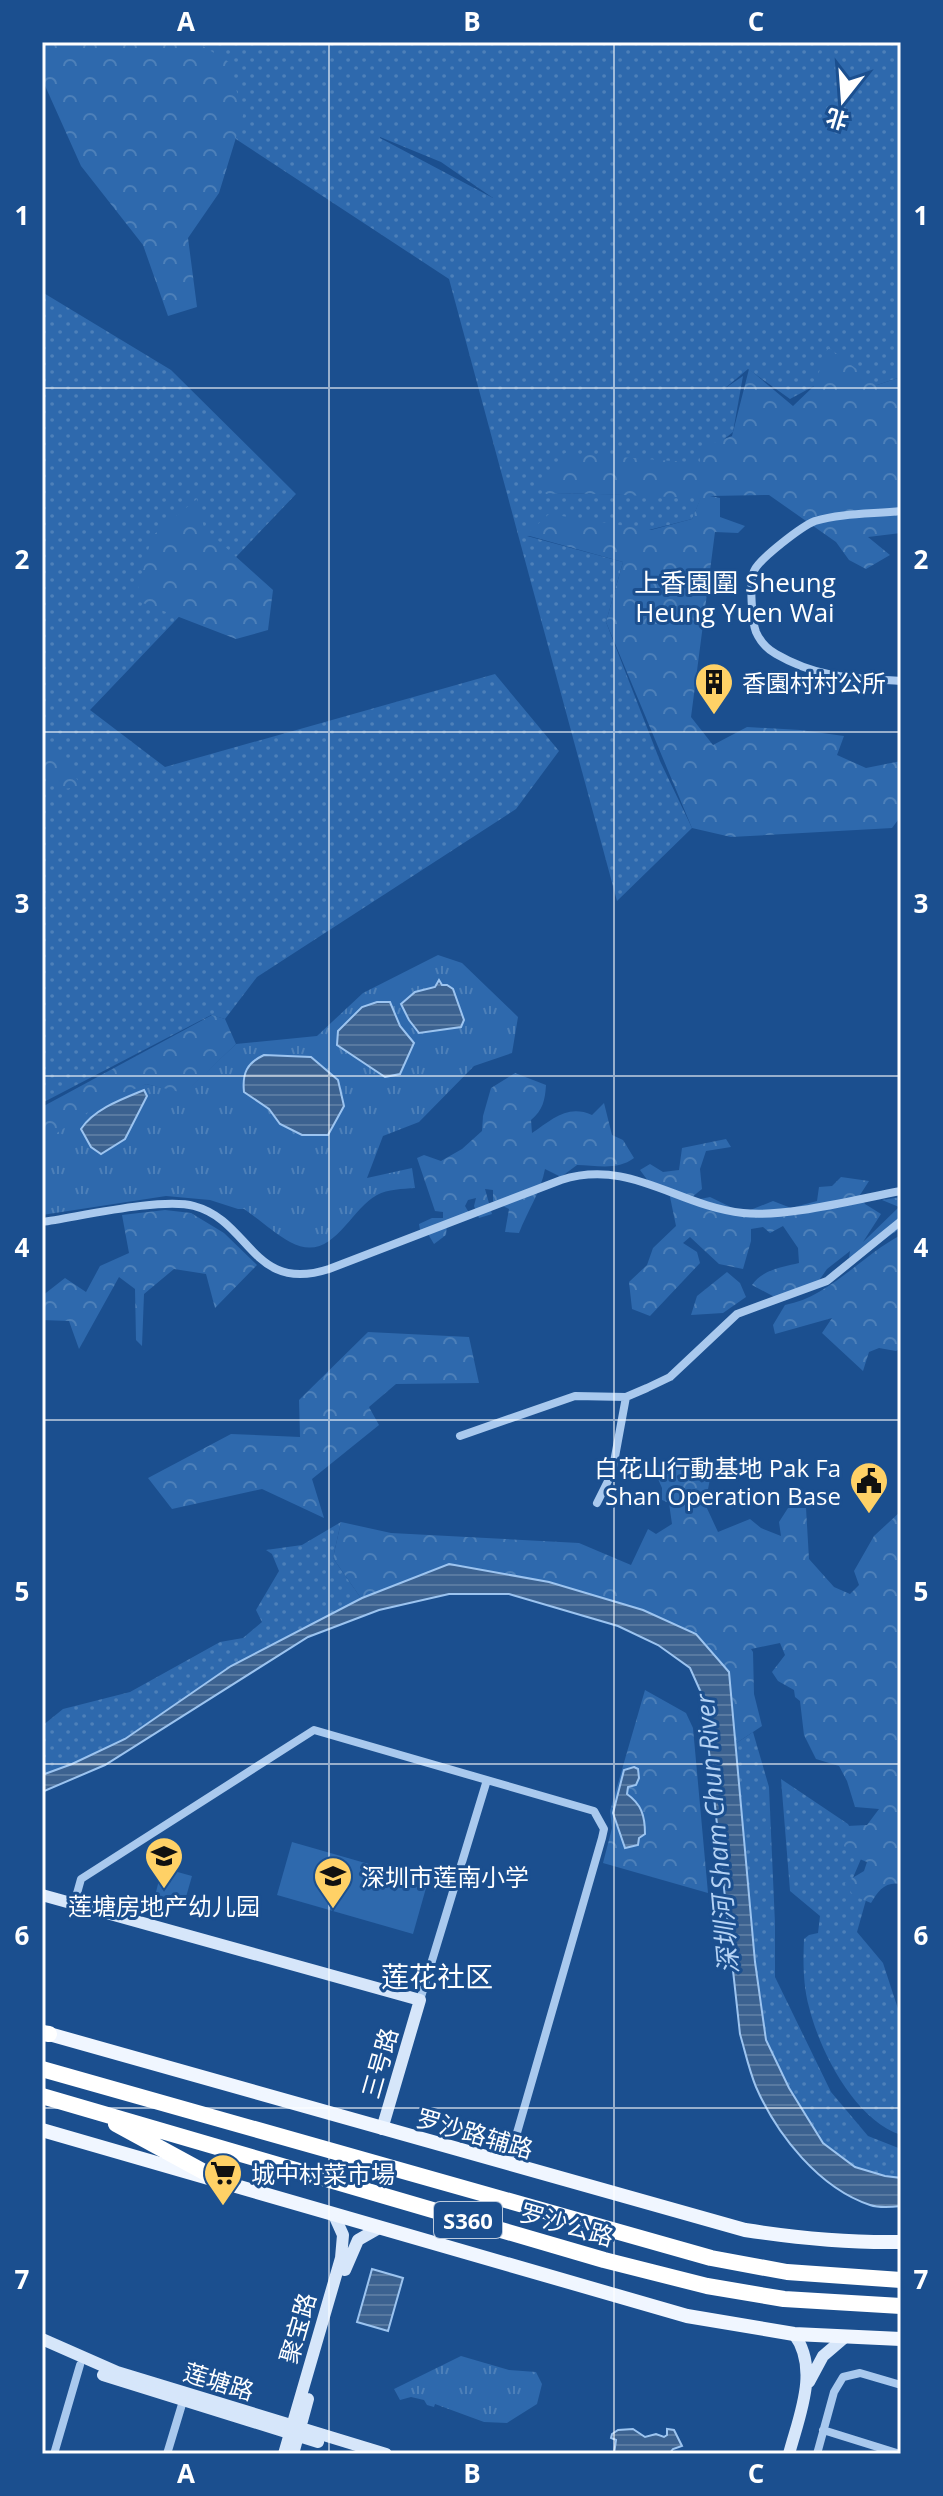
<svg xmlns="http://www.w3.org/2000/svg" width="943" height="2496" font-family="'Open Sans','Noto Sans SC',sans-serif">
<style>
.grass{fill:url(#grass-dots);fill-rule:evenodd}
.forest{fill:url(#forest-crowns)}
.park{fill:url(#park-tufts)}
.garden{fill:#2e69ad}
.water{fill:url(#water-rules);stroke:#9cc4f0;stroke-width:2}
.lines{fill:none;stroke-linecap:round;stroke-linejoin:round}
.street{stroke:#a9c9ee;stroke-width:8}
.secondary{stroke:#d6e6fa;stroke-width:12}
.primary{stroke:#f0f6ff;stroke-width:14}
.highway{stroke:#fff;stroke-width:16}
.grid{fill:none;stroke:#fff;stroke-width:2;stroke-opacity:0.55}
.labels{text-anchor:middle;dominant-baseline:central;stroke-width:6;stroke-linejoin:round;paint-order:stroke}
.shield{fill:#1b4f8f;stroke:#bbcadd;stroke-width:2}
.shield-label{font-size:22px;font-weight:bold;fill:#fff}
.poi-label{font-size:24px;fill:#fff;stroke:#1b4f8f;text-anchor:start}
.street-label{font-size:24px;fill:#fff;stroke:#1b4f8f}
.neighbourhood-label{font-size:26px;fill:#fff;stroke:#1b4f8f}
.water-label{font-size:26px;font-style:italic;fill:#b5d3f5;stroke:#1b4f8f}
.quarter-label{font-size:28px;fill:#fff;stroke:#1b4f8f}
.neatline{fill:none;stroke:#fff;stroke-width:3}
.grid-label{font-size:26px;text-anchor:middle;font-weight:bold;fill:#fff}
</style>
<defs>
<pattern id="grass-dots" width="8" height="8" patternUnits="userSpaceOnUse" patternTransform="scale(2)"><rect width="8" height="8" fill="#2e69ad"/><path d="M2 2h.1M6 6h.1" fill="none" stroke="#4d80b9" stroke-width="1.8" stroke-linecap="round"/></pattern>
<pattern id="forest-crowns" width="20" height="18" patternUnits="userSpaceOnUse" patternTransform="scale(2)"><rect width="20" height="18" fill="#2e69ad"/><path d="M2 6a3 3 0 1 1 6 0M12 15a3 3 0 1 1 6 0" fill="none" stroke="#4d80b9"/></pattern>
<pattern id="park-tufts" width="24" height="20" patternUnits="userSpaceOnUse" patternTransform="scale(2)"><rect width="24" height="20" fill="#2e69ad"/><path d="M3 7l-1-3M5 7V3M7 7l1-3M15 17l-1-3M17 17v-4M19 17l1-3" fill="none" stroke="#4d80b9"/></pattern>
<pattern id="water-rules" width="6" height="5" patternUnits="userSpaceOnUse" patternTransform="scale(2)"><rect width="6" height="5" fill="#3c6290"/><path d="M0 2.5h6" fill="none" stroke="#597aa1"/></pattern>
</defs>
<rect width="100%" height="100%" fill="#1b4f8f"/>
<path class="grass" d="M88,42H901V377L877,385L814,386L790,399L748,369L724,389L743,376L733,432L702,457L701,464L546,493L702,496L692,519L645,531L527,536L623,562L606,622L660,761L692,828L617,901L449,279ZM380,137L441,162L493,198L380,138Z
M42,292L171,370L296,494L90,710L165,767L495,674L559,751L516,809L257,977L225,1019L211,1015L42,1103Z
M341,1522L333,1558L365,1604L261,1656L96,1765L42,1784V1726L63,1709L130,1692L220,1642L243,1638L262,1622L256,1610L279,1571L272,1554L266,1550L302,1545Z
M753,1732L769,1787L775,1924V1977L831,2092L868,2136L901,2149V2190L812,2150L754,2045L726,1750Z
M781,1779L848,1824L864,1852L852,1880L866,1900L857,1932L883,1963L901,2018V2135C855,2120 820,2052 809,2007C803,1985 803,1962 804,1939L809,1935L818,1933L820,1916L790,1891Z"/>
<path class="forest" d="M42,42H196L229,62L243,115L219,193L188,238L197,307L168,316L143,245L81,166L42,79Z
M828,347L877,385L901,377V533L868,537L890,555L866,569L849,560L836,542L769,495L710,496L720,498V517L745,526L738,533L715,532L691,717L713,745L747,727L800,730L844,736L837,755L866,768L901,761V816L892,828L731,837L692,828L606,622L623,562L526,535L549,514L651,530L692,519L701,497C649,498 598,492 546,494L540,483L565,453L700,463V448L732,436L749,369L793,406L814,386Z
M197,499L204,528L273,590L268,630L236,639L135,600L152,536Z
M42,730V731L82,786L59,790L42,774Z
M212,1015L225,1019L236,1044L184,1094L146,1084L42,1143V1107Z
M515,1073L546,1085C545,1100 543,1110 531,1120L532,1133C552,1120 567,1104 592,1115L604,1103L612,1135L623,1140L634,1158C617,1171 596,1165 577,1165L561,1177L545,1169C541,1191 527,1212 519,1233L505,1232L509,1209L493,1201V1190L485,1189L492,1214L479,1218L474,1206L476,1198L468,1200L465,1206L472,1218L447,1224L446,1235L434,1244L428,1234L421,1236L419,1224L432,1218H443V1212L435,1211L417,1158L424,1155L441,1161L462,1149L482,1131L483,1116L491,1088Z
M726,1139L731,1147L706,1151L700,1169L702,1189L686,1202L710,1197L743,1213L773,1201L791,1208L817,1201L819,1187L832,1186L841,1177L869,1181L860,1195L865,1204L881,1214L863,1242L899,1207L882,1200L901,1197V1228L873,1247L849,1258L850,1251L827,1269L813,1289L782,1301L752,1285C762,1270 782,1267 799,1263L798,1248L783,1226L770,1233L763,1227L751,1229V1241L743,1269L719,1264L690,1237L683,1243L697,1252L700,1263L650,1316L632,1309L629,1282L647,1265L653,1248L676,1226L669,1192L651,1185L640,1170L650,1164L663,1172L679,1170L682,1148Z
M165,1210L191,1213L224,1233L257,1265L215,1308L206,1274L174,1269L144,1294L142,1346L136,1340L135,1289L119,1277L79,1349L69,1321L42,1320V1296L65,1278L86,1292L100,1266L129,1253L122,1215Z
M901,1235V1348L896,1351L879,1348L869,1352L863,1371L822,1333L832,1318L775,1334L773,1325L785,1305C829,1297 862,1255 901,1235Z
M727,1272L740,1283L746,1297L723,1313L691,1315L697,1296Z
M368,1332L469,1337L479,1383L396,1384L369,1407L379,1425L312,1479L324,1518L262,1489L172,1509L148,1478L231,1434L300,1437L299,1400Z
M696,1460L713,1464L705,1504L718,1532L750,1519L761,1528L781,1536L779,1522L788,1508H806L809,1559L834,1587L850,1594L859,1585L854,1571L874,1536L901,1511V1884C885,1881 878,1891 871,1903L854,1896L844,1883L864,1871L867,1862L857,1858L844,1846L847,1826L867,1825L879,1809L855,1807L847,1781L839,1766L816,1759L804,1735L800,1701L795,1697L794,1690L778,1681L772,1672L785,1655L780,1643L751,1649L753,1652L754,1694L762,1726L726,1750L683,1638L446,1574L365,1604L333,1558L341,1522L391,1533L579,1543L631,1565L648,1529L656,1534L672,1524L669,1503L662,1500V1488L652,1465L673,1470Z
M645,1690L686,1713L693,1728L708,1893L603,1863L612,1828L610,1811Z"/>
<path class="park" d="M438,955L462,963L518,1017L512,1053L474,1066L419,1122L383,1136L367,1178L412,1168L415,1188C402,1189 388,1189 377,1195C348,1211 332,1265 290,1242C274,1233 259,1219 244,1209H238L210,1200L166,1196L42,1215V1143L100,1104L146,1084L184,1093L236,1044L317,1036L363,993Z
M461,2356L509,2370L536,2372L542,2384L537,2404L507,2423L484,2422L435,2404L434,2407L427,2405L424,2400L411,2397L400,2400L394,2389Z"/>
<path class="garden" d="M292,1842L428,1881L413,1934L277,1895Z
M174,1871L192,1876L184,1904L155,1896L159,1880L170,1883Z"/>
<path class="water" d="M439,980L442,985H447L453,989L464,1020L461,1027L419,1033L409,1020L401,1004L415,992L435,987Z
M377,1002H390L400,1026L414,1043L400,1074L385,1077L337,1045L338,1031L362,1007Z
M264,1055L311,1057L338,1080L344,1106L328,1135H302L280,1124L269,1109L244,1092C242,1073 247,1063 264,1055Z
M144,1090L147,1096L125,1139L101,1154L91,1147L81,1129C94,1109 122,1099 144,1090Z
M449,1564L549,1582L643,1610L696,1634L729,1672L755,1962L766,2040L789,2088L823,2143L855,2167L885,2176L901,2178V2206C892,2207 879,2208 870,2205C819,2188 777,2135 756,2087C749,2070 745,2051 740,2034L703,1697L690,1668L658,1645L618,1626L509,1594H449L379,1610L308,1637L105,1765L42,1792V1775L72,1764L125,1739L231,1666L362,1598Z
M634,1767L638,1769L639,1778L636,1785L628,1787L627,1794C641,1804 645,1815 645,1834L639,1838L638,1845L625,1848L613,1813L624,1770Z
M372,2269L403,2278L388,2331L357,2322Z
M633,2429L645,2437L656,2434L664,2437L667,2435V2429L674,2430L682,2446L673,2449L669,2454H614L616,2440L611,2438L612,2434L618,2430Z"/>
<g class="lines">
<path class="street" d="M901,511C874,514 841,513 815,521C802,526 759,559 754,571C749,581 752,622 756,632C760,641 767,649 776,654C819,679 854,678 901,681
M42,1222C78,1217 162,1197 194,1206C251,1221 252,1294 329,1269L561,1180C630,1158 677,1206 743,1213C786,1218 857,1199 901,1191
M460,1436L575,1396L626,1397L647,1388L670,1377L737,1314L827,1281L901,1221
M597,1503L612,1473L626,1397
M74,1904L81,1879L314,1730L594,1811L604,1829L602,1838L508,2164
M420,2000L487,1780
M823,2430L900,2454
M54,2454L80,2365
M167,2454L183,2401
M817,2454L834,2392L843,2377L860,2373L901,2385"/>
<path class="secondary" d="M42,1895L420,2000L382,2129
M345,2270L358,2240L379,2228
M42,2339L117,2372L386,2454
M103,2375L318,2442
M809,2382L823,2356L844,2338
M284,2454L341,2258L343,2235L334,2215
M293,2454L308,2399
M789,2454C799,2416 820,2369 794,2334"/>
<path class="primary" d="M42,2032L745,2230C797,2238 848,2243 901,2242
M42,2130L687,2316L794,2334L901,2339"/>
<path class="highway" d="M42,2033L49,2034
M42,2069L711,2258L787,2272L901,2280
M42,2096L604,2260L707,2286L784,2299L901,2306
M116,2124L217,2179"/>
</g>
<path class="grid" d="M329,42V2454M614,42V2454M42,388H901M42,732H901M42,1076H901M42,1420H901M42,1764H901M42,2108H901"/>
<defs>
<g id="building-pin" transform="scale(2)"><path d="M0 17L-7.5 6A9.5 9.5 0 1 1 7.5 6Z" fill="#ffd166" stroke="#1b4f8f"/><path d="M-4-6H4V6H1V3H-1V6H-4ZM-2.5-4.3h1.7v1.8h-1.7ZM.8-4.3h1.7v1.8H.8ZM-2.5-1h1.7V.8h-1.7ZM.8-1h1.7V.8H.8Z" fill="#111"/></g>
<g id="civic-pin" transform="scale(2)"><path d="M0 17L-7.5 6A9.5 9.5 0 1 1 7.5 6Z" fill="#ffd166" stroke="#1b4f8f"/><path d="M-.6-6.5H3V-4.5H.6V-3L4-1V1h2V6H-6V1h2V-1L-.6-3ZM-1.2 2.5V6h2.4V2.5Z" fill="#111"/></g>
<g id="school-pin" transform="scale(2)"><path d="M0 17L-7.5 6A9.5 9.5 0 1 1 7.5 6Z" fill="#ffd166" stroke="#1b4f8f"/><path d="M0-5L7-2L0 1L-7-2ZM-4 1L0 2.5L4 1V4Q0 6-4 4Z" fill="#111"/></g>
<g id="supermarket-pin" transform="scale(2)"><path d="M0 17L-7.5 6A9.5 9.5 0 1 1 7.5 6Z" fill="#ffd166" stroke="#1b4f8f"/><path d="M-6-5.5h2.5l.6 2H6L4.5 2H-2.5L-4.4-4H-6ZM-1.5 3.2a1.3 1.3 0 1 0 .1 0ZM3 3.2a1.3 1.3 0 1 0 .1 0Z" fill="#111"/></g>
</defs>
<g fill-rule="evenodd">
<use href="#building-pin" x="714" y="682"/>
<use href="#civic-pin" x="869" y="1481"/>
<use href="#school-pin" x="164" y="1856"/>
<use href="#school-pin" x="333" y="1876"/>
<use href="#supermarket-pin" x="223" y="2173"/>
</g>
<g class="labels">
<rect class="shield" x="434" y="2202" width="68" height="36" rx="6"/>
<g class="shield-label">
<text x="468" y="2220">S360</text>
</g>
<g class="poi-label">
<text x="742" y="682">香園村村公所</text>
<text x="841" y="1467" text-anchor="end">白花山行動基地 Pak Fa<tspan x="841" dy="28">Shan Operation Base</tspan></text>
<text x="361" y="1876">深圳市莲南小学</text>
<text x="164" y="1905" text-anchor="middle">莲塘房地产幼儿园</text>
<text x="251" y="2173">城中村菜市場</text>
</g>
<g class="street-label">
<text transform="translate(379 2063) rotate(-74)">三号路</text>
<text transform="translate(475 2133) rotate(16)">罗沙路辅路</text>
<text transform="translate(567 2224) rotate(16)">罗沙公路</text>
<text transform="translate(297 2328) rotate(-74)">聚宝路</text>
<text transform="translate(219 2381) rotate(17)">莲塘路</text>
</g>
<g class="neighbourhood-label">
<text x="735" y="582">上香園圍 Sheung<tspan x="735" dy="30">Heung Yuen Wai</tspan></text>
</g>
<g class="water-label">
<text transform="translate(716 1834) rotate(-95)">深圳河 Sham Chun River</text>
</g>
<g class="quarter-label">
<text x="437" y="1976">莲花社区</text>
</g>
</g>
<rect width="943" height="2496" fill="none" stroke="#1b4f8f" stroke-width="88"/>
<g transform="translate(843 100) rotate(197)" stroke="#1b4f8f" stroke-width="6" paint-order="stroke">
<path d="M0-6L14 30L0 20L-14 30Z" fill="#ffffff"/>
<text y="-12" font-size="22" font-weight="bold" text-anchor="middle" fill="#ffffff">北</text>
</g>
<rect x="44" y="44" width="855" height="2408" class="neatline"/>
<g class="grid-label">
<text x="186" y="31">A</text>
<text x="472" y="31">B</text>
<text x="756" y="31">C</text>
<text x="22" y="225">1</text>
<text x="921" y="225">1</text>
<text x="22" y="569">2</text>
<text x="921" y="569">2</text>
<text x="22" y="913">3</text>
<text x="921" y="913">3</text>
<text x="22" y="1257">4</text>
<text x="921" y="1257">4</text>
<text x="22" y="1601">5</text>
<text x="921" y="1601">5</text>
<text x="22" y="1945">6</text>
<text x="921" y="1945">6</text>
<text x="22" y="2289">7</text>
<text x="921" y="2289">7</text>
<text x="186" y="2483">A</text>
<text x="472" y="2483">B</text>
<text x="756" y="2483">C</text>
</g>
</svg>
